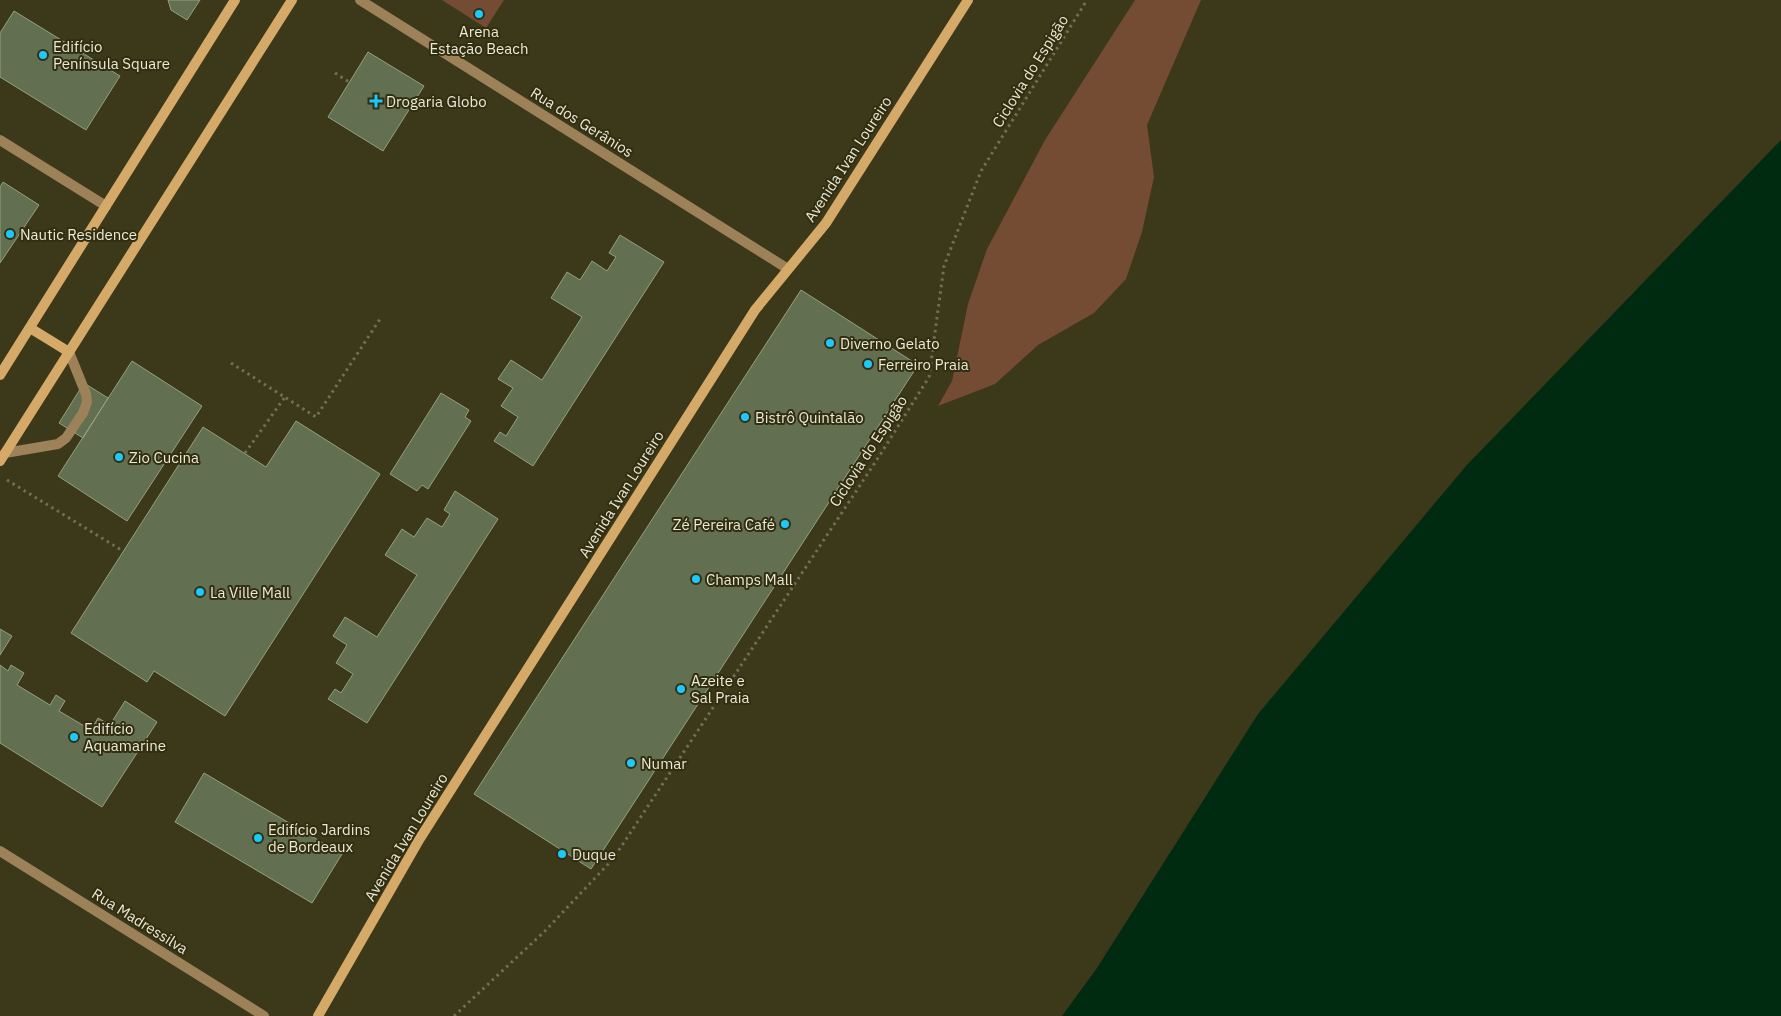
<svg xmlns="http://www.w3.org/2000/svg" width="1781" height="1016" font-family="'IBM Plex Sans',sans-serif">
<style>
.green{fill:#744c33}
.water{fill:#012b11}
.building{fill:#626f51;stroke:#93a181}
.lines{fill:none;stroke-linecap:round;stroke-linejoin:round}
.path{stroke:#726f55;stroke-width:3;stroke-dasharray:2.5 4;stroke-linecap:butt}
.lane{stroke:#9c8159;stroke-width:10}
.street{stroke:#9c8159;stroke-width:10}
.secondary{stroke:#d5aa68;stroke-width:10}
.poi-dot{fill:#1dc9fc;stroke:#322e10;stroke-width:2}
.labels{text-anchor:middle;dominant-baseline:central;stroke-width:4;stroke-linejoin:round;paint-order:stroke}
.poi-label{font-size:15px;fill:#ebe9d8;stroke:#322e10;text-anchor:start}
.street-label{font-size:15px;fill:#ebe9d8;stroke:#322e10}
</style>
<rect width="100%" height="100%" fill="#3c381a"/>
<path class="green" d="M442,0H504L486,28Z
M1135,0H1201L1147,125L1154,177L1142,232L1126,279L1094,313L1038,345L995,384L938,406L952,381L968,304L987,249L1045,140Z"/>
<path class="water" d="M1781,140V1016H1062L1097,968L1258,714L1466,466Z"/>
<path class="building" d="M168,0H200L187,20L171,10Z
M14,11L120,76L86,130L0,77V33Z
M368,52L424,86L383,151L328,117Z
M3,182L39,205L0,263V187Z
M620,235L664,262L533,466L494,441L500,432L506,436L518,417L501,406L513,388L498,379L511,360L542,380L582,317L551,298L567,272L580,280L592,261L607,271L616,257L609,253Z
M801,290L918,365L591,869L474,794Z
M132,361L202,406L127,521L58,476Z
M84,383L108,398L83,438L59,423Z
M441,393L469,410L465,417L471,421L428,489L422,485L417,491L390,474Z
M296,421L380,474L225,716L154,671L147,682L71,633L203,427L266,467Z
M455,491L498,519L367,723L328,699L335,689L341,693L353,674L336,663L347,645L333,636L345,617L377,637L417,575L385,555L402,529L414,537L427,518L442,527L450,514L444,510Z
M0,629L12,636L0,655Z
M0,665L8,671L11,665L24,673L17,685L50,705L56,695L65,701L59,711L91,730L98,718L110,725L125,701L157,722L102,807L0,743Z
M204,773L342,854L312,903L175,822Z"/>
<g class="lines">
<path class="path" d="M335,73L349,82
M231,363L316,417L380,319
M245,453L285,397
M7,480L123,551
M454,1016L545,931L613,859L880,455L929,377L944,266L981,171L1087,0"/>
<path class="lane" d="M5,453L58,444L66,438L83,413L87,402L86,394L69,352"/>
<path class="street" d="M360,0L788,269
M0,140L106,206
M0,851L264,1016"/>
<path class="secondary" d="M30,328L69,352
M0,375L235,0
M0,461L292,0
M318,1016L419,840L755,310L826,223L968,0"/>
</g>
<g class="poi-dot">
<circle cx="479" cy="14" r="5"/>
<circle cx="43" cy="55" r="5"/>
<path d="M373.5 93.5h5v5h5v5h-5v5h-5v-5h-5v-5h5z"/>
<circle cx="10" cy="234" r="5"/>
<circle cx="830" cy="343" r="5"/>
<circle cx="868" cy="364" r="5"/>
<circle cx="745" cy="417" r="5"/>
<circle cx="119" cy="457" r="5"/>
<circle cx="785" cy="524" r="5"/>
<circle cx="696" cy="579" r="5"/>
<circle cx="200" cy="592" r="5"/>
<circle cx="681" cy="689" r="5"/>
<circle cx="74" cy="737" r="5"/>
<circle cx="631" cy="763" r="5"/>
<circle cx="258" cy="838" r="5"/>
<circle cx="562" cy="854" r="5"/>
</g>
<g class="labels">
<g class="poi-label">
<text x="479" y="31" text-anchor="middle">Arena<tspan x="479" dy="17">Estação Beach</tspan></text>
<text x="53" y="46">Edifício<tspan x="53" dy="17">Península Square</tspan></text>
<text x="386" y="101">Drogaria Globo</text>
<text x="20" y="234">Nautic Residence</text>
<text x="840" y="343">Diverno Gelato</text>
<text x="878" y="364">Ferreiro Praia</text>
<text x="755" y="417">Bistrô Quintalão</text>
<text x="129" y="457">Zio Cucina</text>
<text x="775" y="524" text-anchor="end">Zé Pereira Café</text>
<text x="706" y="579">Champs Mall</text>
<text x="210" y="592">La Ville Mall</text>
<text x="691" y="680">Azeite e<tspan x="691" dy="17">Sal Praia</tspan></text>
<text x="84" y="728">Edifício<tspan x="84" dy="17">Aquamarine</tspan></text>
<text x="641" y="763">Numar</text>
<text x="268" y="829">Edifício Jardins<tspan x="268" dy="17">de Bordeaux</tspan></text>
<text x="572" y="854">Duque</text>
</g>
<g class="street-label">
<text transform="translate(1030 71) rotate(-58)">Ciclovia do Espigão</text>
<text transform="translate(582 122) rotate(32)">Rua dos Gerânios</text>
<text transform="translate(848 159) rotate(-57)">Avenida Ivan Loureiro</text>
<text transform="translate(868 451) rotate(-57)">Ciclovia do Espigão</text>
<text transform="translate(621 494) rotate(-58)">Avenida Ivan Loureiro</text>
<text transform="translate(406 837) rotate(-59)">Avenida Ivan Loureiro</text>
<text transform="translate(140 921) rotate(32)">Rua Madressilva</text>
</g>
</g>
</svg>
